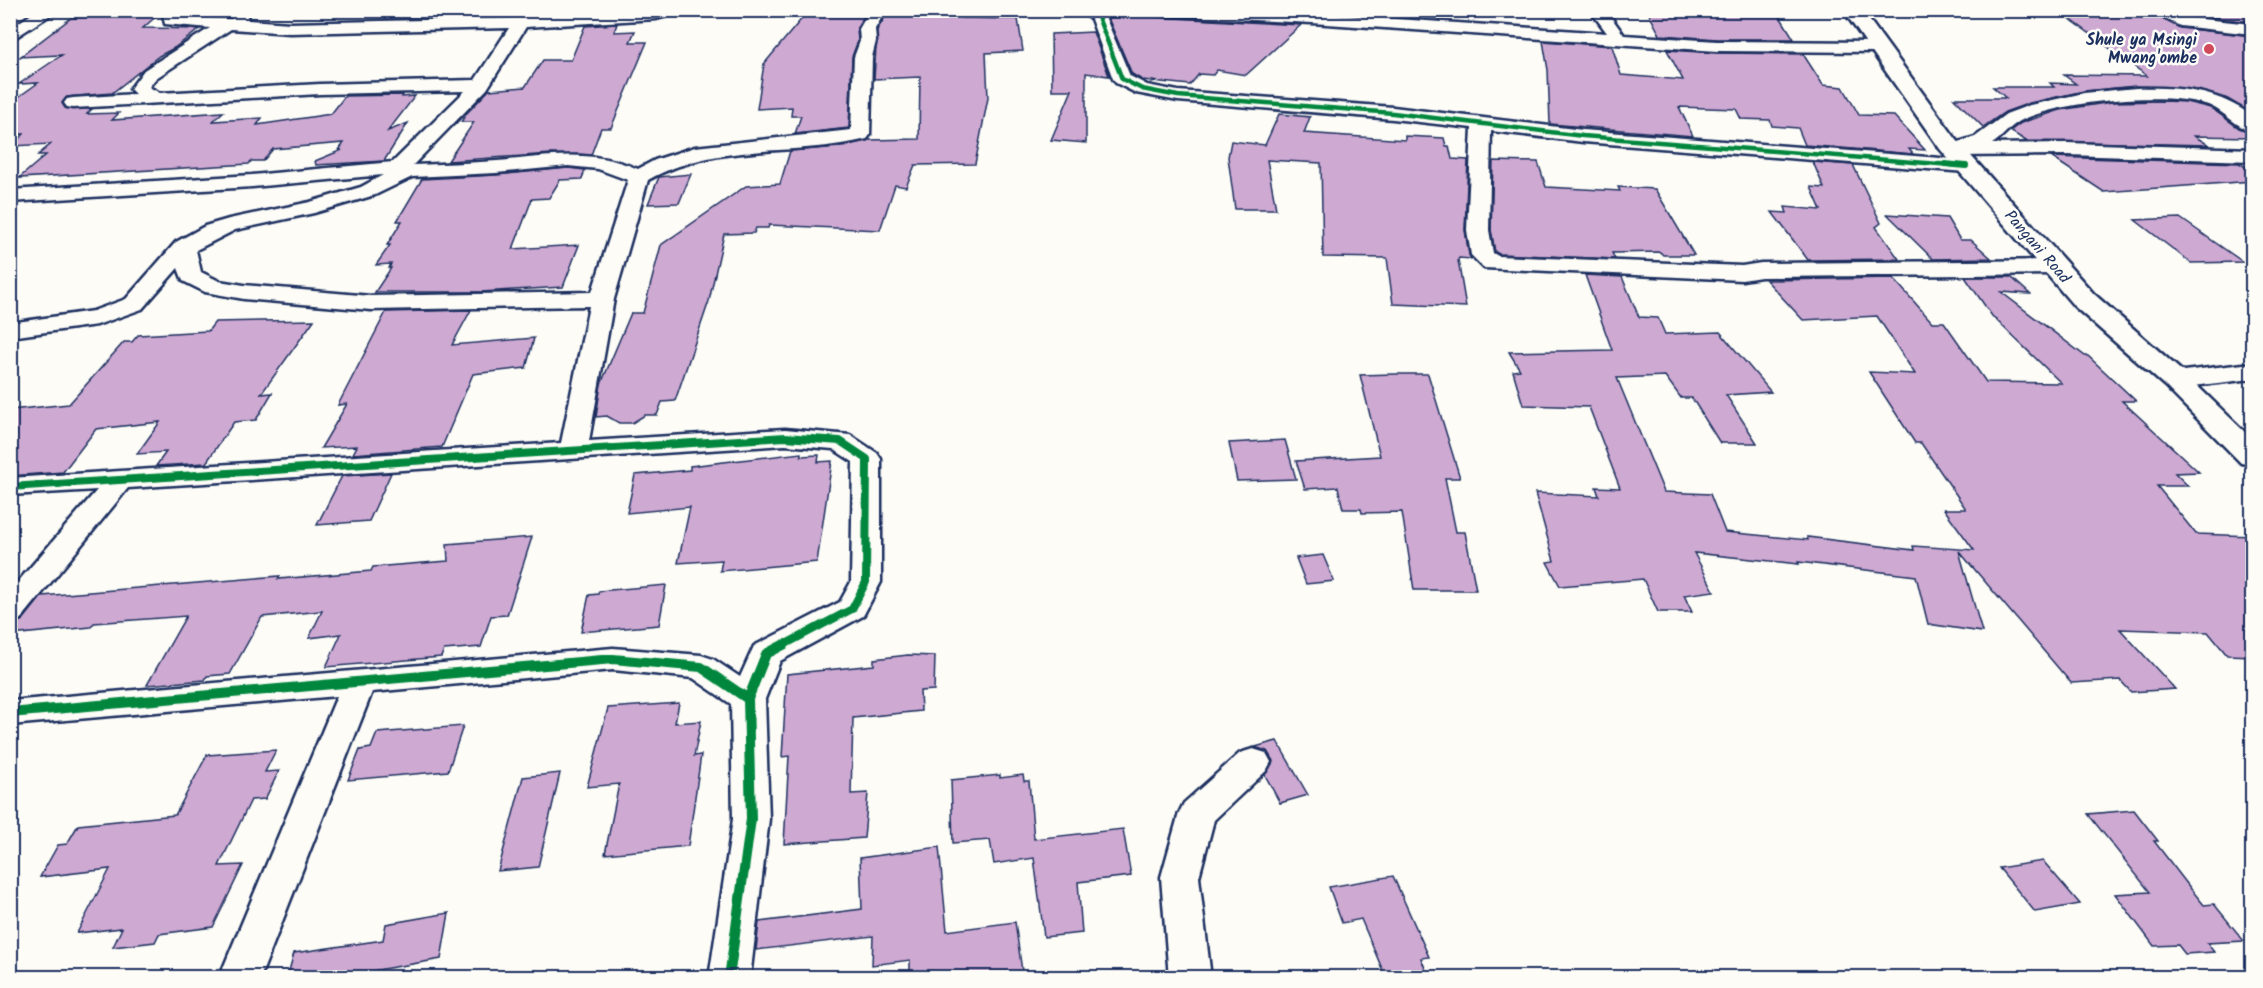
<svg xmlns="http://www.w3.org/2000/svg" width="2263" height="988" font-family="Kalam,sans-serif">
<style>
.building{fill:#cea9d2;stroke:#1b2f5e;stroke-width:1.5}
.lines{fill:none;stroke-linecap:round;stroke-linejoin:round}
.minor-casing{stroke:#1b2f5e;stroke-width:5}
.secondary-casing{stroke:#1b2f5e;stroke-width:5}
.minor{fill:#fdfcf7;fill-rule:evenodd}
.secondary{fill:#fdfcf7;fill-rule:evenodd}
.cycleway-far3-casing{stroke:#fdfcf7;stroke-width:7}
.cycleway-far2-casing{stroke:#fdfcf7;stroke-width:9}
.cycleway-far1-casing{stroke:#fdfcf7;stroke-width:11}
.cycleway-casing{stroke:#fdfcf7;stroke-width:14}
.cycleway-far3{stroke:#00873e;stroke-width:4.5}
.cycleway-far2{stroke:#00873e;stroke-width:6}
.cycleway-far1{stroke:#00873e;stroke-width:8}
.cycleway{stroke:#00873e;stroke-width:10}
.poi-dot{fill:#d1495b;stroke:#fdfcf7;stroke-width:2}
.labels{text-anchor:middle;dominant-baseline:central;stroke-width:5;stroke-linejoin:round;paint-order:stroke}
.far-poi-label{font-size:16px;font-weight:bold;fill:#1b2f5e;stroke:#fdfcf7;text-anchor:end}
.far-street-label{font-size:16px;fill:#1b2f5e;stroke:#fdfcf7}
</style>
<rect width="100%" height="100%" fill="#fdfcf7"/>
<filter id="ink" filterUnits="userSpaceOnUse"><feTurbulence type="fractalNoise" baseFrequency=".0167" numOctaves="2"/><feDisplacementMap in="SourceGraphic" scale="12" xChannelSelector="R" yChannelSelector="G"/><feConvolveMatrix kernelMatrix="1 2 1 2 8 2 1 2 1" color-interpolation-filters="sRGB"/></filter>
<g filter="url(#ink)">
<path class="building" d="M809,10L867,11L857,28L858,41L852,57L849,128L795,134L801,116H791L792,107L757,109L764,64Z
M935,10H967L962,18L1018,19L1023,51L986,53L988,98L975,164L915,165L906,187L895,185L880,230L769,225L768,228H756L754,233L724,234L709,301L675,401L662,402L657,415H645L632,423H619L607,416L596,417L601,384L631,313H643L661,245L746,186L780,184L790,151L840,147L869,140L919,139L920,77L874,79L877,30L888,12L932,13Z
M1143,10L1155,17L1301,25L1246,75L1217,70L1213,75L1199,74L1190,85L1142,80L1132,74L1108,18L1109,15L1143,16Z
M1647,10H1776L1794,39H1717L1660,35Z
M2058,10H2146L2180,28L2253,36V114L2226,98L2198,90L2136,86L2084,91L2030,103L2005,112L1983,127L1954,98H2006L1993,87H2054L2050,83L2076,84L2064,75L2147,76Z
M2176,10H2253V22L2184,15Z
M160,13L143,28L200,29L174,48L159,56L112,93L67,97L62,103L65,108L92,109L87,114L119,113L112,120L223,112L213,121L262,118L257,125L331,114L345,96L403,95L402,97L415,96L388,131L408,123L384,161L316,165L315,161L342,150H339L344,143L273,149L263,161H251L249,164L19,178L46,155H38L51,144L12,146L24,134L10,135V103L38,83L19,84L62,55L20,57L71,18Z
M617,24L614,32L635,31L630,42H647L611,128H601L591,155L551,154L448,161L474,122H461L466,114L489,90L525,87L543,60H571L585,26Z
M1093,32L1109,76L1086,73V143L1051,140L1072,90H1052L1051,34Z
M1543,41L1612,46L1621,75L1683,80L1667,50L1717,53L1803,54L1823,85L1843,87L1859,115L1894,116L1925,150L1909,149L1913,154L1805,145L1798,128L1772,126L1770,120L1741,119L1736,109L1679,107L1693,136L1550,124L1548,70Z
M2164,101L2186,102L2211,108L2239,128L2253,133V137L2194,136L2209,145L2026,141L2010,131L2021,123L2060,110L2112,102Z
M1279,114L1310,117L1304,133L1405,140V136L1444,138L1446,146H1449L1452,159L1468,160L1465,230L1469,255L1471,259L1459,258L1458,260L1466,307L1393,304L1387,258L1323,257L1321,163L1267,160L1276,209H1235L1228,157L1231,141L1265,145Z
M2051,157L2239,163L2253,171V181L2104,192Z
M1493,161L1538,162L1546,187L1620,191L1618,187L1655,189L1694,255H1663L1660,252L1612,253L1615,259L1499,254L1495,252L1491,230Z
M1813,162L1853,165L1881,223L1876,227L1899,259L1808,260L1772,212L1787,213L1785,207L1821,210L1811,187L1824,188Z
M568,168L585,170L582,179L560,180L549,198L532,199L513,249L579,245L563,287L481,292H375L391,268H389L391,264L376,265L390,245H387L402,221H397L422,179L496,175Z
M691,174L679,203L648,204L659,177Z
M1887,214L1947,218L1960,240H1971L1991,258L1933,259Z
M2180,218L2243,262L2191,263L2135,220Z
M1585,275L1622,277L1639,317L1658,318L1665,334L1720,332L1771,392L1726,395L1757,443H1720L1692,398H1681L1665,376L1617,378L1664,492L1710,494L1725,532L1808,540L1807,537L1914,550L1913,546L1974,550L1944,509H1966L1921,443H1915L1869,372L1915,374L1877,316L1803,320L1766,280L1893,278L1932,322H1944L1986,382L2061,383L1992,316L1965,277H2011L2030,294L2001,292L2085,356H2088L2136,401H2122L2199,472L2175,473L2188,486H2157L2196,534L2253,536V656L2227,655L2208,632L2120,629L2175,689L2131,692L2120,680L2071,683L1959,551L1982,632L1928,624L1916,576L1798,562L1799,564L1694,553L1714,591L1684,595L1692,612H1658L1643,579L1560,586L1547,562L1554,561L1535,493L1599,496L1596,487L1620,488L1589,407L1523,405L1513,371L1520,370L1509,352L1612,350Z
M471,310L452,345L534,338L526,368L473,374L442,447L353,454L357,446L321,448L347,404L338,405L386,312Z
M314,320L261,394L272,393L256,420L234,422L206,463L156,466L166,452L137,454L160,422L96,429L63,472L10,476V410L69,404L124,342H132L138,335L208,331L215,322Z
M1395,374H1428L1460,478H1445L1456,532H1465L1476,590H1414L1402,512L1362,513L1361,509H1343L1338,487L1305,489L1296,461L1380,456L1360,375Z
M1285,440L1296,479L1237,481L1229,443Z
M801,453V456L819,455L818,462L832,461L817,562L720,571L722,560L678,563L690,507L627,513L635,475L690,470V466Z
M391,473L369,521L317,525L342,476Z
M532,537L507,615L491,616L481,647L444,650L441,657L326,667L341,634L309,638L322,611L262,617L230,674L207,676L205,680L147,685L186,616L94,623L91,627L10,635L16,623L23,620L42,596L280,576L278,579L371,571L373,567L448,561L447,544Z
M1323,555L1334,581L1306,584L1296,558Z
M666,585L659,625L581,632L589,595L598,594L599,591Z
M908,655L935,656L934,690L920,691L921,711L853,718L851,794L868,793L864,838L784,844L789,756L782,757L787,674L874,665V659Z
M679,703L675,723L701,721L694,756L701,755L688,846L605,854L619,784L587,787L608,708Z
M463,726L448,771L348,780L360,750L371,748L377,733Z
M1277,741L1308,795L1280,803L1265,775L1273,761L1267,751L1255,747Z
M276,750L265,772L279,771L265,799L251,800L219,866L243,865L213,927L159,934L155,942L113,947L122,928L77,933L110,869L40,877L58,845L67,844L78,825L175,815L207,755Z
M560,773L538,867L498,871L523,777Z
M1000,775V778L1023,775L1024,781H1029L1034,839L1123,829L1131,876L1078,882L1082,933L1044,937L1034,858L994,864L990,840L953,843L951,780Z
M2134,810L2158,841H2154L2191,889L2204,905L2214,904L2244,941L2207,943L2214,952L2185,954L2178,945L2154,946L2115,894L2150,892L2088,814Z
M939,847L947,931L1015,922L1023,978H910V960L872,965L873,936L756,950L759,922L862,909L860,858Z
M2043,861L2080,904L2035,912L1999,868Z
M1393,876L1429,957L1421,958L1429,978H1386L1361,919L1342,923L1329,887Z
M449,913L441,959L360,973L359,978H287L294,953L383,940L386,924Z"/>
<g class="lines">
<g class="minor-casing">
<path id="minor" d="M38,10H58L10,41V28Z
M162,10H178L179,17L227,19H232L231,14L233,10H251L247,15L248,20L290,23L516,18L522,10H538L533,17L636,10H680L678,13L656,19L526,27L487,89L413,165C441,164 469,163 497,161C549,157 588,148 638,169L655,160L695,147L851,130L854,57L860,41L859,29L870,10H886L875,29L876,41L872,57L870,135L867,139C794,157 716,141 648,180L614,299L589,441L785,429L850,435L877,453L881,459V582L863,616L780,661L765,699L769,819L750,978H709L733,819L731,704L693,678L613,670L372,692L260,978H219L337,696L10,725V701L613,648L701,655L713,659L740,677L754,646L840,602L851,582L853,462L833,449L785,445L128,488L21,619L10,622V591L97,490L10,495V478L561,443L589,306L371,310L244,299L205,292L183,281L178,268L142,309L97,325L10,337V323L93,311L126,299L176,242L205,226L229,219L310,202L361,187L383,175L252,187L10,202V190L252,175L393,162L465,91L320,94L73,108L67,107L64,103L67,99L73,98L135,94L130,89L144,70L210,28L165,24ZM509,28L475,80L320,84L160,93L149,87L156,78L231,29L290,33ZM568,166L598,169L628,180L592,292L371,296L244,285L219,281L201,272L196,250L235,230L314,213L375,195L412,177L496,173Z
M1080,10H1099L1104,14L1130,76L1147,85L1178,91L1393,107L1583,130L1966,160L1973,162L1976,166L1973,170L1966,172L1583,142L1491,131L1489,230L1493,253L1498,256L1742,266L1761,263L2055,260L2063,262L2066,267L2063,272L2055,274L1761,277L1742,280L1484,268L1471,255L1467,230L1472,128L1393,119L1178,101L1136,93L1116,83L1113,79L1091,19Z
M1147,10H1259L1607,33L1590,10H1606L1624,35L1717,41L1878,42L1886,47L1878,52L1717,51L1312,23L1155,15Z
M2148,10H2170L2183,17L2252,24V34L2180,26Z
M2136,88C2179,87 2217,90 2252,116V131C2235,127 2223,109 2205,104C2163,91 2059,101 2020,121C2009,127 2002,138 1992,144L2067,143L2252,149V161L2067,155L1953,156L1946,154L1943,150L1946,146L1975,137L2006,114L2030,105L2084,93Z
M2252,363V379L2175,388L2166,385L2162,380L2166,375L2175,372Z
M1253,749L1266,753L1271,762L1266,771L1214,820L1199,877L1211,978H1169L1161,877L1179,813L1184,803L1240,753Z"/>
</g>
<g class="secondary-casing">
<path id="secondary" d="M1843,10H1862L1956,139L2094,294L2185,374L2252,439V465L2241,463L2165,386L2074,306L1940,149Z"/>
</g>
<use href="#minor" class="minor"/>
<use href="#secondary" class="secondary"/>
<g class="cycleway-far3-casing">
<path id="cycleway-far3" d="M1088,10L1098,17L1122,79L1142,89L1178,96L1393,113L1583,136L1964,166"/>
</g>
<g class="cycleway-far2-casing">
<path id="cycleway-far2" d="M1945,164L1966,166"/>
</g>
<g class="cycleway-far1-casing">
<path id="cycleway-far1" d="M10,487L785,437L840,441L867,459L866,582L852,609L782,646"/>
</g>
<g class="cycleway-casing">
<path id="cycleway" d="M748,699L766,654L785,644
M10,713L613,659L701,667L748,699L751,819L729,978"/>
</g>
<use href="#cycleway-far3" class="cycleway-far3"/>
<use href="#cycleway-far2" class="cycleway-far2"/>
<use href="#cycleway-far1" class="cycleway-far1"/>
<use href="#cycleway" class="cycleway"/>
</g>
</g>
<circle class="poi-dot" cx="2209" cy="49" r="6"/>
<g class="labels">
<g class="far-poi-label">
<text x="2197" y="40">Shule ya Msingi<tspan x="2197" dy="18">Mwang'ombe</tspan></text>
</g>
<g class="far-street-label">
<text transform="translate(2037 247) rotate(49)">Pangani Road</text>
</g>
</g>
<rect width="2263" height="988" fill="none" stroke="#fdfcf7" stroke-width="36"/>
<rect x="18" y="18" width="2227" height="952" fill="none" stroke="#1b2f5e" stroke-width="2" filter="url(#ink)"/>
</svg>
